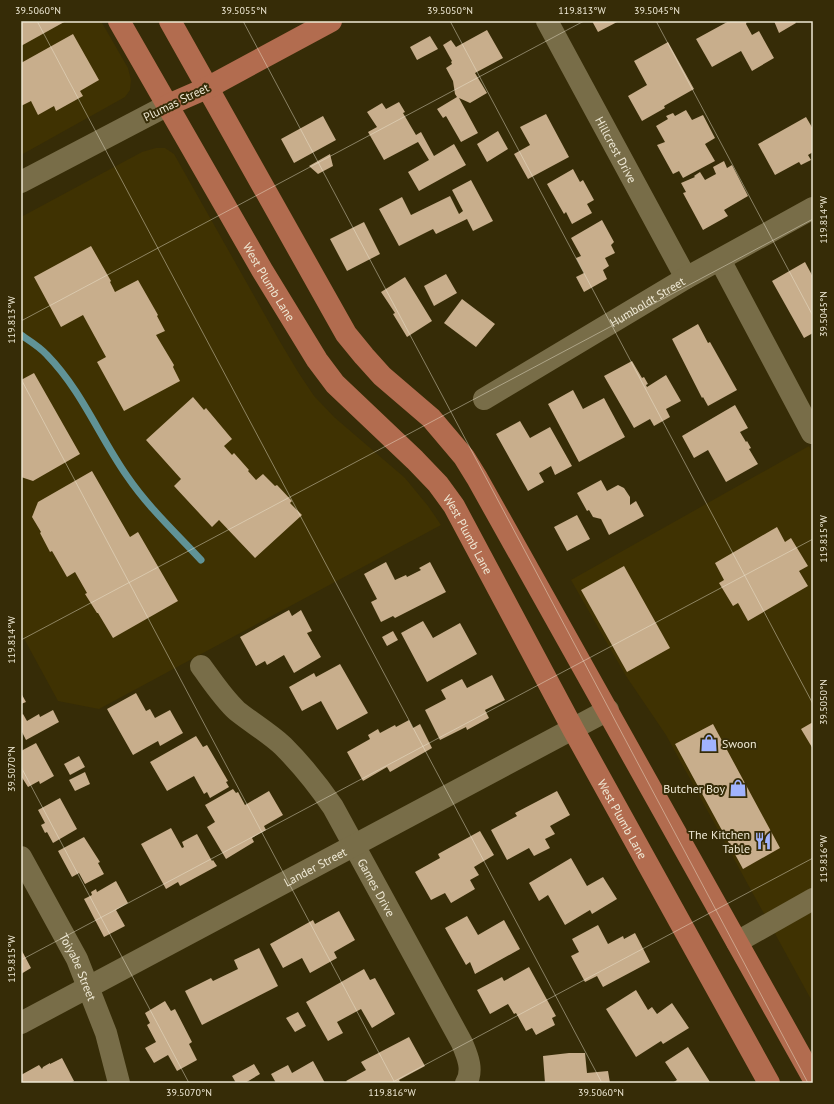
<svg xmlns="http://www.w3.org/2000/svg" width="834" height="1104" font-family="'PT Sans',sans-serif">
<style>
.built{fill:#3f3202}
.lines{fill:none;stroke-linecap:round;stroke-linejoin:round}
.stream{stroke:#609397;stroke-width:7}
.building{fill:#c8ae8c}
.minor{stroke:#786d48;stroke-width:22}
.major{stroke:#b26c4f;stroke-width:22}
.ticks{fill:none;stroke:#efe9d5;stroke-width:1;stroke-opacity:0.45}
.labels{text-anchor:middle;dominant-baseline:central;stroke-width:4;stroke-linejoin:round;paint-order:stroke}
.street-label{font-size:12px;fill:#efe9d5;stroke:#362c07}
.poi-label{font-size:12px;fill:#efe9d5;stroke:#362c07;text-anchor:end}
.neatline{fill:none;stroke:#efe9d5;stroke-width:1.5}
.ticks-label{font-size:10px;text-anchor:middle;fill:#efe9d5}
</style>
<rect width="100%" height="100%" fill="#362c07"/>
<path class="built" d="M21,21H101L128,68L131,80L130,90L125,97L21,155Z
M156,148H165L174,154L279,340L298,372L314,396L334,417L405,478L428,506L441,525L99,709L58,701L21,633V217L142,152Z
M809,446L813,454V1003L666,735L626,676L571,580Z"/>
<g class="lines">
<path class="stream" d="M21,335C30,341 40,347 47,355C82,391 99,436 127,476C148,507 176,533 201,560"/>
</g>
<path class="building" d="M21,21H66L21,46Z
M592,21H619L598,32Z
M729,21H747L746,24L752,35L759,31L774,58L752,71L741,51L712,67L696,39Z
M774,21H795L796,23L779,33Z
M487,30L503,58L475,73L487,93L470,103L459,98L478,133L461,142L446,116L443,118L437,109L457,97L455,94L453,81L446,68L452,64L451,62L452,61L443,45L451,40L456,47Z
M73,34L99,80L80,91L83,96L56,111L54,106L38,115L31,101L21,106V63Z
M430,36L438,49L417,60L410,47Z
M668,42L694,89L664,106L665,108L642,121L628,96L647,85L634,61Z
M399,102L405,112L403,113L416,135L421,132L434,156L454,144L466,165L419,191L408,172L429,160L418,142L384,160L368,132L377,127L367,112L382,103L386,109Z
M686,110L692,120L703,115L715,138L705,144L715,161L683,178L679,171L673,174L657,145L665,142L656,126L668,119L666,116L673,113L675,116Z
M546,114L569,157L528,179L514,154L530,145L520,127Z
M323,116L336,140L294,163L281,139Z
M806,117L813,129V152L808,155L811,160L801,165L799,162L775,175L758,144Z
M498,131L508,149L487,162L477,144Z
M330,154L333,166L318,174L309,166Z
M724,161L727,168L732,165L748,196L724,210L728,216L703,230L683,193L686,192L681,183L695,177L694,176L700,172L705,180L716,174L713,167Z
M573,169L580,182L583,180L594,200L587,204L592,213L572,224L566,212L564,214L547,184Z
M471,180L493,221L473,231L467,219L436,234L433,229L399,246L379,209L402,197L411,215L450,196L459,214L463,211L452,190Z
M602,220L614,242L611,245L615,253L605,258L609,266L603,270L607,279L584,292L576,277L584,273L576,258L581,256L571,238Z
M364,222L380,254L347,271L330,239Z
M91,246L111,281L110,282L115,292L138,280L158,315L157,316L165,331L156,335L174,365L173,367L180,381L124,411L97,362L106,357L83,315L61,327L34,277Z
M805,262L813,277V333L804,338L772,281Z
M446,274L457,293L434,306L424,286Z
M405,277L432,321L407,337L393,314L395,313L381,292Z
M462,299L495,324L476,347L444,323Z
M698,324L708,343L710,342L737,390L708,406L703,397L702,398L672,339Z
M632,361L642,378L644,377L648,384L646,385L647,387L666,375L681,401L666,409L670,417L654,426L650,419L634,428L604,376Z
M34,373L80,454L33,481L21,477V380Z
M573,390L583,409L604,398L625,437L579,462L548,404Z
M193,397L204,410L206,408L232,439L224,446L232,455L234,453L249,470L248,471L256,480L263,474L275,486L277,485L292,501L290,503L302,515L255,558L219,520L212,527L174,486L181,479L146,440Z
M735,405L748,428L740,432L746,442L747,441L751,448L749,449L758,464L726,482L708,450L694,458L682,436Z
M520,421L530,438L550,427L572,466L555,475L551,466L539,473L544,482L528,491L496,434Z
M92,471L130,537L138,532L178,601L113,638L98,613H97L85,594L87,593L75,572L67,577L52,551L50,552L40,533L41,532L32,517L38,502Z
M601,480L607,491L618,485L624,488L630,497V505L636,501L644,516L609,535L601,519L593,517L589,510L587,511L577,493Z
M577,515L590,539L567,551L554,527Z
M777,527L785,542L791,538L808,566L799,571L808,586L748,621L738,603L733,606L719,583L724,580L715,563Z
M386,562L395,580L406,575L407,577L421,570L419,568L430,562L446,592L395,618L393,616L381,622L371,602L377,599L364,574Z
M624,566L670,648L627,672L581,590Z
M289,610L292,616L301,610L312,631L307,633L321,657L294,673L284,655L267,665L265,661L256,666L240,637Z
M423,621L433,638L460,623L477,654L427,682L401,633Z
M393,631L398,640L387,646L382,637Z
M340,664L368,713L337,730L321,701L302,711L289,687L314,673L316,677Z
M492,675L505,700L485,710L489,718L467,730L466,727L440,740L425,710L446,699L441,690L462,679L467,688Z
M21,693L26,702L21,704Z
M136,693L146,711L150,709L155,718L170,710L183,733L160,746L158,741L133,755L107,709Z
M53,710L59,722L26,740L21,730V715L23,714L27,721L39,714L40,717Z
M409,720L413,728L420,724L432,748L390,772L387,767L363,781L347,752L370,739L368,735L378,729L380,733L395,725L396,727Z
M813,722V749L801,729Z
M713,724L780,848L743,869L675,744Z
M196,736L203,747L207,745L228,781L226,782L229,787L210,798L207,792L204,794L194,776L167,791L150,762Z
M36,743L54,776L40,784L39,781L28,787L21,776V751Z
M79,756L85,767L70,775L64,764Z
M85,772L90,784L75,791L69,780Z
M233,789L236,793L238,792L245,805L269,791L283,815L264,826L266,830L252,838L254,842L226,859L207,827L215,822L205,805Z
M557,791L570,815L550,826L555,834L545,839L550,848L534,856L529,848L507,860L491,830L517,816L515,813Z
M60,798L77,829L53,843L47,832L45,833L41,825L45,823L38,810Z
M171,828L182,848L184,847L182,842L197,834L212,861L213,860L217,866L180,886L178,882L166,889L141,844Z
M480,831L494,855L474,867L479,875L470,880L475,889L451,903L445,893L431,900L415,872L440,858L438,854Z
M84,837L100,862L98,863L104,874L85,884L79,873L72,877L58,851Z
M571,858L587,886L603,877L617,899L592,914L590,910L565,925L548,895L539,901L529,883Z
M116,881L128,903L116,910L125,926L104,937L84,899L92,895L91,892L96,889L97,892Z
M339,911L355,940L334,952L337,958L310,973L302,958L283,968L270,944L313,920L315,924Z
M467,916L478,935L504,920L520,949L475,974L470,962L466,965L445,928Z
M598,925L608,944L623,936L624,939L635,933L650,962L603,987L597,976L585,982L571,956L579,952L572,939Z
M259,948L278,986L202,1025L185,991L211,978L213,981L238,969L234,960Z
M21,949L31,968L21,974Z
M529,967L556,1016L552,1018L555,1025L536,1035L532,1028L526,1031L516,1013L514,1014L508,1004L490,1014L477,990L502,977L504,981Z
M364,969L370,980L375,978L395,1014L372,1028L361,1009L337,1022L343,1033L328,1041L306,1002Z
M636,990L648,1010L652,1007L657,1014L672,1003L689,1028L663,1044L661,1041L636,1057L606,1009Z
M165,1001L171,1011L175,1009L192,1042L189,1044L197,1060L177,1071L168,1055L154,1063L145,1048L156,1042L147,1025L150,1023L145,1013Z
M298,1012L306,1026L295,1032L286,1018Z
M409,1037L425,1066L399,1080L401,1083H345L347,1082L346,1081L366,1070L361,1062Z
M688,1047L710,1082L709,1083H672L677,1080L665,1062Z
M569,1053H585L587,1073L608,1071L610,1083H545L543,1056Z
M62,1058L74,1081L70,1083H21V1075L39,1065L42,1069L43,1067L50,1063V1064Z
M313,1061L325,1083H276L271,1074L288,1065L292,1073Z
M254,1064L260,1074L245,1083H236L232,1076Z"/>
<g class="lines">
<g class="minor">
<path id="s1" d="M547,21L686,278"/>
<path d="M21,182L168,105"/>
<path d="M720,260L812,433"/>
<path id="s2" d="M484,399L686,278L813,208"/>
<path id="s3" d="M201,666C212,681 223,698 237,711C252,723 269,733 283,746C302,765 318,785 333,807L462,1043C467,1055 474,1070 466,1083"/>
<path id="s4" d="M21,857L77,959L106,1033L119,1083"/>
<path d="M737,942L813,899"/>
<path id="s5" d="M21,1023L608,710"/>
</g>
<g class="major">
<path id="s6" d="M119,21L262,270L317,360L335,384L415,460L438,484L454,506L573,729L769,1083"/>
<path d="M170,21L346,334L364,356L382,376L431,418L464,457L477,478L813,1078"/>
<path d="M168,105L207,88L331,21"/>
</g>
</g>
<path class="ticks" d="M37,21L602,1083M243,21L808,1083M450,21L813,704M656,21L813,316M21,321L584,21M21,379L395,1083M21,640L813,219M21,767L189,1083M21,960L813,539M391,1083L813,858"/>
<defs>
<g id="shop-bare" transform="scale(1.38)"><path d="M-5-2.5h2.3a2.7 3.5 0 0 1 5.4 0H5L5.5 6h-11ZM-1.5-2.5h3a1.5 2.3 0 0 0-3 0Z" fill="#a1b3fd" stroke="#362c07" stroke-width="2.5" paint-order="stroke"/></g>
<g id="restaurant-bare" transform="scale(1.38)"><path d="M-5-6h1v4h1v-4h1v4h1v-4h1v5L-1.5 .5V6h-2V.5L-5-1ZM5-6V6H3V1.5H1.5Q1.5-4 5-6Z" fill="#a1b3fd" stroke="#362c07" stroke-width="2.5" paint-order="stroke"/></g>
</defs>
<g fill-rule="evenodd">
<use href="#shop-bare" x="709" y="743"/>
<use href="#shop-bare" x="738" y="788"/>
<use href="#restaurant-bare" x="763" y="841"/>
</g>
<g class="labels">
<g class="street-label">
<text transform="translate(176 102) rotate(-26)">Plumas Street</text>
<text stroke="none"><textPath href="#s1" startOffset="146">Hillcrest Drive</textPath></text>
<text stroke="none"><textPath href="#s6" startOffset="301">West Plumb Lane</textPath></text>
<text stroke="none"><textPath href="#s2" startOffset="190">Humboldt Street</textPath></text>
<text stroke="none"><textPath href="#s6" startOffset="625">West Plumb Lane</textPath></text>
<text stroke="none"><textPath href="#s6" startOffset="949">West Plumb Lane</textPath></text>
<text stroke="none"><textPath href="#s5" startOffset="333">Lander Street</textPath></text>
<text stroke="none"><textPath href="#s3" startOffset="286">Games Drive</textPath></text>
<text stroke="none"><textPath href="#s4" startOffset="124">Toiyabe Street</textPath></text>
</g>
<g class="poi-label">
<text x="722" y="743" text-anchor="start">Swoon</text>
<text x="725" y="788">Butcher Boy</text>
<text x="750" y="834">The Kitchen<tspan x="750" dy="14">Table</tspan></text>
</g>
</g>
<rect width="834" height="1104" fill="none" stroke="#362c07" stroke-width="44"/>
<rect x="22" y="22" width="790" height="1060" class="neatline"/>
<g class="ticks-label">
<text x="38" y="14">39.5060°N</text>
<text x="244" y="14">39.5055°N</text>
<text x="450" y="14">39.5050°N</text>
<text x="582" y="14">119.813°W</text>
<text x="657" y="14">39.5045°N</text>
<text transform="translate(823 220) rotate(-90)" y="4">119.814°W</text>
<text transform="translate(823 314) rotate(-90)" y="4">39.5045°N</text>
<text transform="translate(11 320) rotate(-90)" y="4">119.813°W</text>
<text transform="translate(823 539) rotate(-90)" y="4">119.815°W</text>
<text transform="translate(11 640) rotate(-90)" y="4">119.814°W</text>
<text transform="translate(823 702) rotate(-90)" y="4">39.5050°N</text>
<text transform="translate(11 769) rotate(-90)" y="4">39.5070°N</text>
<text transform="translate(823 859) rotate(-90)" y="4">119.816°W</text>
<text transform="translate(11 959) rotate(-90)" y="4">119.815°W</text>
<text x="189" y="1096">39.5070°N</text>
<text x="392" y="1096">119.816°W</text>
<text x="601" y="1096">39.5060°N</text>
</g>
</svg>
